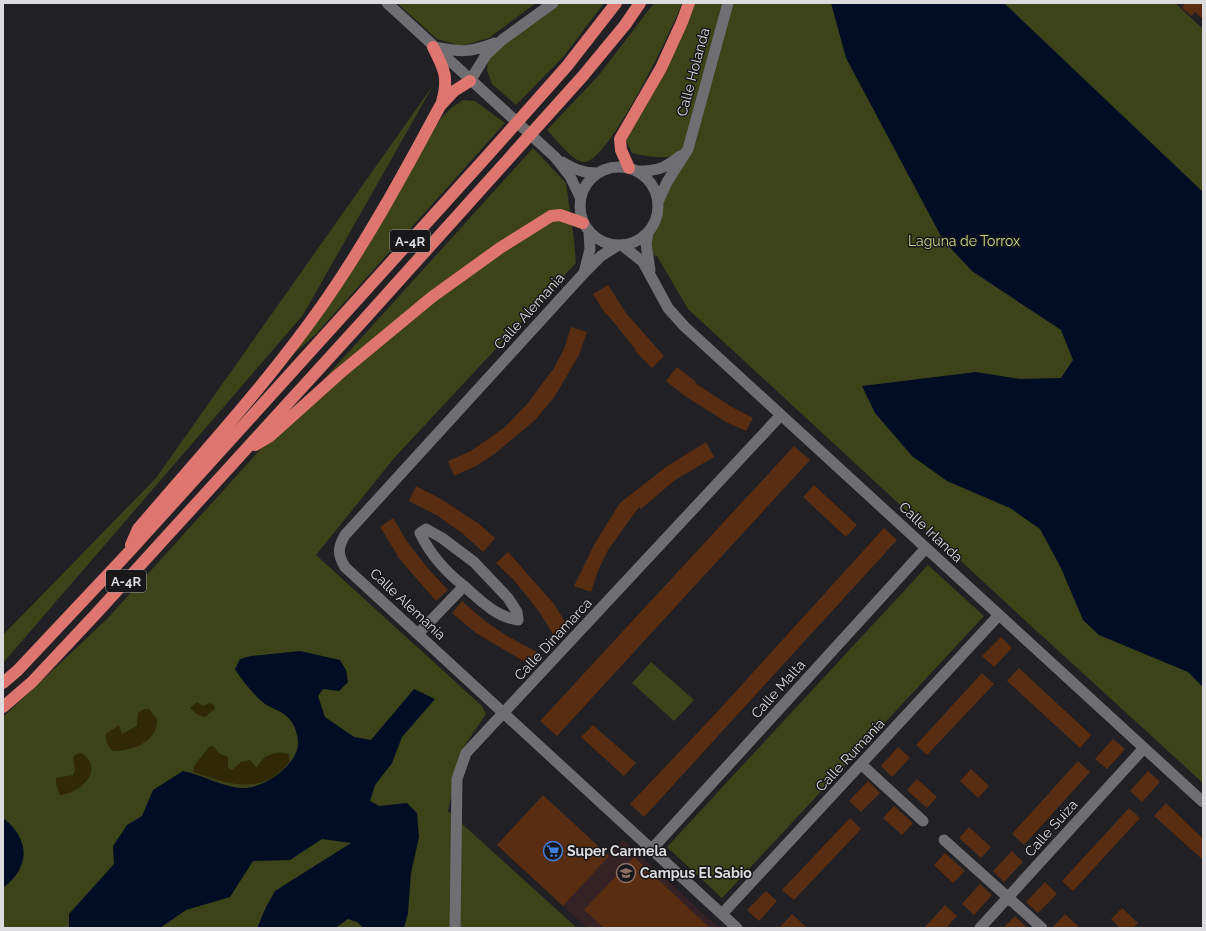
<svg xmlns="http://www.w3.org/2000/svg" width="1206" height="931" font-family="Raleway,sans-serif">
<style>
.education{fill:#352224}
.green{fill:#3c4319}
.sand{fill:#302806}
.water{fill:#000d25}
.building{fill:#592d11}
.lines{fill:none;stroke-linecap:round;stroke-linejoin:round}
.minor{stroke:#6f6e72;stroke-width:11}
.highway{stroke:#de756e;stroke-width:12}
.labels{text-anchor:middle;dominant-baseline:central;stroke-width:3;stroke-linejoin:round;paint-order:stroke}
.shield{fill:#18171a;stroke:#a1a0a3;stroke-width:1}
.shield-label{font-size:13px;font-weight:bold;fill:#dcdbde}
.street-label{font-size:14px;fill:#dcdbde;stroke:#18171a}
.park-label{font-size:14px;fill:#c6d585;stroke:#18171a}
.poi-label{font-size:14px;font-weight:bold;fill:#dcdbde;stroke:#18171a;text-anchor:start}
</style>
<rect width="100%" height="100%" fill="#212024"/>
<path class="education" d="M623,840L719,928H588L563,906Z"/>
<path class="green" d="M397,3H536L489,38L461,46L437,39Z
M560,3H604L564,56L516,105L492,84L487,70L488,60L498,49Z
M654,3H682C673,28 608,164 584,162C573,162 555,138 547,130L599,75Z
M695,3H1175L1203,29V783L1029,624L688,309L657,256L646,254C650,217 669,185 685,153C666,159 652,158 632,153L626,141L689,19Z
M434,84L303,315L3,663V635L156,478Z
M463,100L475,101L505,123L316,334L295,353L441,118L450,109Z
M533,148L566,183L574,240L576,263L395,457L316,555L482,706L486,714L461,751L448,811L577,928H3V717L107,619Z
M928,565L984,616L722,898L667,847Z
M651,662L694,700L674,721L632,683Z"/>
<path class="sand" d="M197,702L203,706L210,703L214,705L215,709L205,717L198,715L190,708Z
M144,709H149L157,719C158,742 133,751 113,751C108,746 105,742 106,734L119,725L122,734L137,726L138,713Z
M213,746L220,754L228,757V768L232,770L241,762L250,760L256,767C260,765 259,763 262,760C269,753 282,750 289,755L290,761C262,797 229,784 193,772L194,766L209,747Z
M81,753C106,769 81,793 60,795L56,784V778L73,775L75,771L73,757L77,754Z"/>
<path class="water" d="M831,3H1004L1203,192V687L1188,672L1099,635L1083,620L1061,568L1040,529L1010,508L947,481L912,456L875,413L862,386L976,372L1020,379L1061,378L1073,360L1061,330L972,271L943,240L846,58Z
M300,651L340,660L346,670L348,682L339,691L323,689L318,696L325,717L354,737L371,740L414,689L435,699L402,737L392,763L375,785L370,801L379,806L407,803L417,813L419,837L411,873L408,913L404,928H364L357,922L348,919L335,928H257L266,907L275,891L351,843L322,839L290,860L253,861L230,897L186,910L160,928H69V914L114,864L113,846L127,825L142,816L153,790L183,771C203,775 222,787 242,788C262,789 291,769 297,750C300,740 296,728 291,721C285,712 273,709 265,704C254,695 243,682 235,669L240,659L251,656Z
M3,818C30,839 31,867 3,888Z"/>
<path class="building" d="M1185,3H1203V19L1195,12L1192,16L1182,8Z
M608,285L626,313L664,356L652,368L635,351L636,350L607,314L606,315L593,294Z
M571,327L587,332L579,355L555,396L536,419L496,453L476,466L454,476L448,461L469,452L487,440L505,427L527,404L554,368L564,349Z
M677,367L696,382L695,383L730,406L753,418L746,431L726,422L685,396L666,381Z
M706,442L714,457L675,480L641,509L639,507L608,550L598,571L591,592L574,586L595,543L620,503L666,467Z
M794,446L810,460L557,736L540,721Z
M814,485L857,525L846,537L803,497Z
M416,486L441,499L479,524L495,538L483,552L462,533L438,516L409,501Z
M393,518L408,543L430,571L448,590L436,601L397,556H398L380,527Z
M884,528L897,540L644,817L630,804L719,710Z
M508,552L554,604L567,625L553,634L540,613L514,580L496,563Z
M462,601L485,621L507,636L537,652L530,665L476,633L452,613Z
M1001,637L1012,648L994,667L982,656Z
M1019,668L1091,735L1080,748L1007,681Z
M982,673L994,684L927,755L916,745Z
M593,725L636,763L624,776L581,737Z
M1113,739L1125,749L1107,769L1095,759Z
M898,747L910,758L892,777L881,766Z
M1078,761L1090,772L1024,845L1012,834Z
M971,769L989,786L978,798L960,781Z
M1148,771L1160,782L1142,802L1130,791Z
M917,779L937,797L927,808L907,790Z
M868,781L880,793L861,812L849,801Z
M543,795L609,856L563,906L497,845Z
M1166,803L1203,839V860L1154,816Z
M894,806L913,823L902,835L883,818Z
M1129,808L1140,818L1073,891L1062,881Z
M850,818L861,829L794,900L782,890Z
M969,827L991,847L981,858L959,838Z
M1012,851L1023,862L1004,882L993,871Z
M945,853L965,871L953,883L934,865Z
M634,857L710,928H604L584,910Z
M1045,882L1057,894L1038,913L1026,902Z
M980,884L992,895L974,915L962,904Z
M766,891L777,901L759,921L747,910Z
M945,905L957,916L946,928H924Z
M1122,908L1138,923L1133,928H1120L1111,919Z
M792,914L807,928H779Z
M1065,914L1080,928H1052Z
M1015,916L1027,928H1003Z"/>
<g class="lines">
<path class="minor" d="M387,3L555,157L570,176L580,197
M434,47C460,52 469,53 495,43
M470,81L486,55L502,40L553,3
M562,162C574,169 583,173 597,173
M580 206a39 39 0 1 1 78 0a39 39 0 1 1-78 0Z
M637,171C657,171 664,169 680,156
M658,202L667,182L688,149L728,3
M648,233L646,244L650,270
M617,246L601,256L584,273L345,535C338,547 337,554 345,567L737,928
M623,246L643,262L668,308L684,326L1203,802
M584,273L590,249L589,233
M418,634L464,586C446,572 430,554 420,533L426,529L442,538L474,562L508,598L517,612L518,620C496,617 480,600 464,586
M862,765L923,821
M944,840L1042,928
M651,850L926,548
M722,914L999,615
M455,928L457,779L466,753L781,415
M980,928L1144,748"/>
<path class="highway" d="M433,47C444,69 449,77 442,102
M629,168L621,150L620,139L661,68L682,22L689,3
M255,445L270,436L339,374L432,297L500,248L551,216L560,215L583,223
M131,545L138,529C200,456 266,385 321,307C366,243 403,175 440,106L454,91L470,81
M3,683L18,670L128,553L488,155L567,66L616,3
M3,707L32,682L94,616L360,324L582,77L625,25L640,3"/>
</g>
<defs>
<g id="supermarket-ring" transform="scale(1)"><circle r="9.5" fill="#18171a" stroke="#3f7fe0" stroke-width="1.5"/><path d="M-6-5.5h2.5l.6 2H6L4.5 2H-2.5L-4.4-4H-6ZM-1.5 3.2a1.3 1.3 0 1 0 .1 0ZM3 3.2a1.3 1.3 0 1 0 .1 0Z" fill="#3f7fe0"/></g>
<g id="school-ring" transform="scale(1)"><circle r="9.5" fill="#18171a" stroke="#8d6e63" stroke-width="1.5"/><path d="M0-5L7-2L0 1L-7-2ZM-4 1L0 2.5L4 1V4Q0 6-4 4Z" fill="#8d6e63"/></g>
</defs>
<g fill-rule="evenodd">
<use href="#supermarket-ring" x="553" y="851"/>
<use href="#school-ring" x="626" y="873"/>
</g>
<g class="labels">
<g class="shield">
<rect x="390" y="230" width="40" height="22" rx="3"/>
<rect x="106" y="570" width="40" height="22" rx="3"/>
</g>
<g class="shield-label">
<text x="410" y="241">A-4R</text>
<text x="126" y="581">A-4R</text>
</g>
<g class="street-label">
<text transform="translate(693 72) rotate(-75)">Calle Holanda</text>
<text transform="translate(529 311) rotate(-48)">Calle Alemania</text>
<text transform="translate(931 532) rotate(43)">Calle Irlanda</text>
<text transform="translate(408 604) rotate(43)">Calle Alemania</text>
<text transform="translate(553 639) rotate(-47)">Calle Dinamarca</text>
<text transform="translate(778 689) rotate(-48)">Calle Malta</text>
<text transform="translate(850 755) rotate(-47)">Calle Rumanía</text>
<text transform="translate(1051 828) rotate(-48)">Calle Suiza</text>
</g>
<g class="park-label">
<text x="964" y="241">Laguna de Torrox</text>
</g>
<g class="poi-label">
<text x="567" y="851">Super Carmela</text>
<text x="640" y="873">Campus El Sabio</text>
</g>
</g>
<rect width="1206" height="931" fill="none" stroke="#dcdbde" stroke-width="8"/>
</svg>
